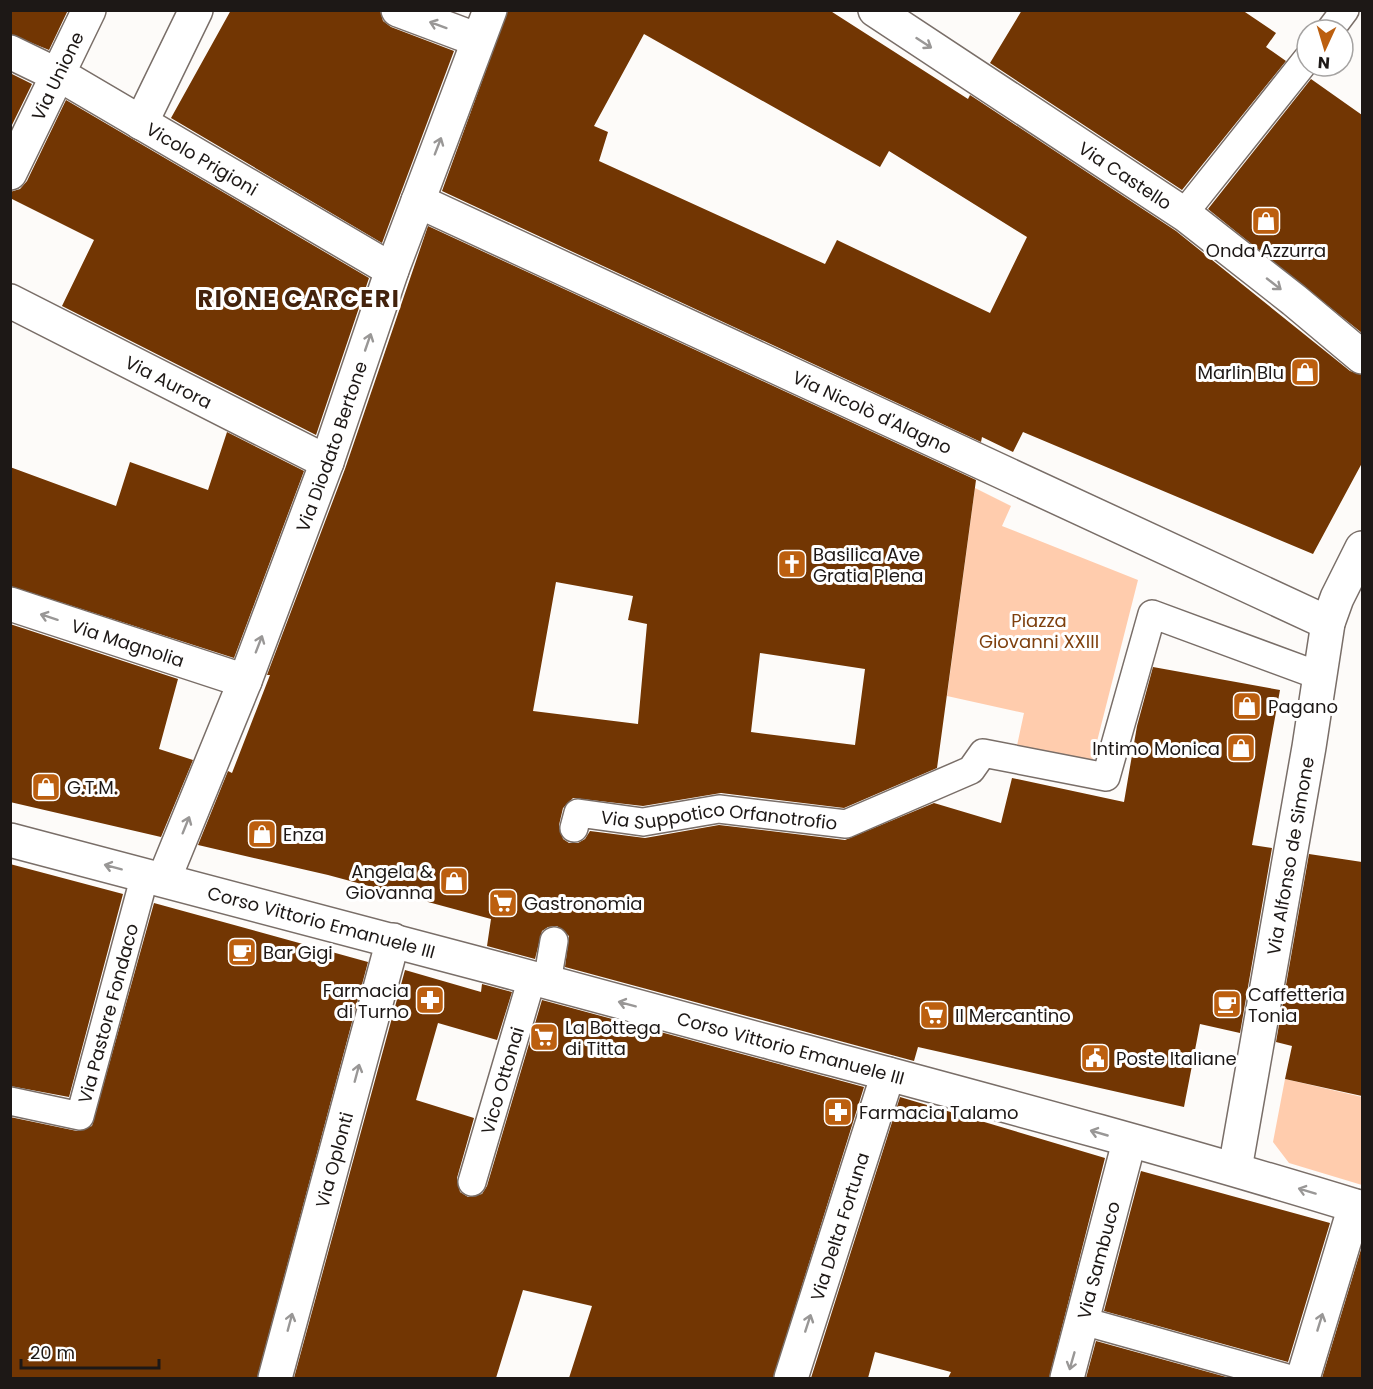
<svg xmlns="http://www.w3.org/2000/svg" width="1373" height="1389" font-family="Poppins,sans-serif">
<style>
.green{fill:#ffccad}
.building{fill:#723603;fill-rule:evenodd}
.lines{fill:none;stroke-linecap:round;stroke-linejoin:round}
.lane-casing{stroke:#796e68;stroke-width:30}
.street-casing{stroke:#796e68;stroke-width:36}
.secondary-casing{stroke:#796e68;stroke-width:36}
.lane{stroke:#fff;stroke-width:27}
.street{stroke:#fff;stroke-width:33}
.secondary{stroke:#fff;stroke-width:33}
.oneway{stroke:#999796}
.labels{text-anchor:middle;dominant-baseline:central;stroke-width:6;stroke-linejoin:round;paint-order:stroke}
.street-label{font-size:18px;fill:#1d1816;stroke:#fff}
.poi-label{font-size:18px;fill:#1d1816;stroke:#fff;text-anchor:start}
.park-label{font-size:18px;fill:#7e3f0d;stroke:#fff}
.district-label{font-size:24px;font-weight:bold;letter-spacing:1.5px;fill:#43220c;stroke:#fff}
</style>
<rect width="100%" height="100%" fill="#fdfbf9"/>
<path class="green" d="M975,488L1011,506L1002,526L1138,580L1090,769L1015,755L1024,713L947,696Z
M1285,1079L1362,1097V1185L1289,1163L1273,1142Z"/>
<path class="building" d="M10,10H68L49,50L10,34Z
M231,10H380L383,21L391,27L454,51L382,243L171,118Z
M508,10H829L968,99L970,95L1176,231L1350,371L1362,375V463L1313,554L1023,432L1013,452L982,437L981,442L442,191ZM644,34L880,167L889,151L1027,237L990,313L837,240L825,264L599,161L608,132L594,126Z
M1022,10H1242L1276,33L1266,47L1286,61L1182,190L990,63Z
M10,73L32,84L10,129Z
M1311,79L1362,115V333L1208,209Z
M66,100L369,278L316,435L62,306L94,240L10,198V192L20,189L27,181Z
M428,226L976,480L937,768L844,808L721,793L643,806L573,798L563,808L559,825L563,839L569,843H578L585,839L590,831L645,838L719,825L845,840L934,803L1001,823L1012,778L1124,802L1137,726L1153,667L1280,690L1252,845L1272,848L1240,1033L1200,1024L1184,1107L918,1047L914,1061L565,967L569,936L557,926L548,927L542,931L535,959L487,946L491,919L328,875L198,845L228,771L232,773L270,675H267L345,469ZM556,582L633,596L628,620L647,624L638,724L533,711ZM760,653L865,669L855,745L751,732Z
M227,432L304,471L234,658L10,586V467L116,506L130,462L208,490Z
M10,624L178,679L159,749L193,760L161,837L10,802Z
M1309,854L1362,862V1096L1285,1079L1292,1046L1276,1042Z
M10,864L123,894L69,1097L10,1086Z
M154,903L368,962L257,1378H10V1117L77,1131L92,1126Z
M405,970L481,992L482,984L512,992L497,1040L438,1023L416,1100L474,1118L457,1178L460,1192L468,1197L482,1194L487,1186L542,1000L864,1087L773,1378H569L592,1306L523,1290L496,1378H294Z
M900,1097L1105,1158L1049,1378H948L951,1372L875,1352L868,1378H811Z
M1141,1171L1330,1223L1288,1362L1104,1311Z
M1362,1246V1378H1322Z
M1096,1341L1230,1378H1086Z"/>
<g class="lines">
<g class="lane-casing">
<g id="lane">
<path d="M1330,30L1345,10"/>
<path d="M1187,216L1193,202L1307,59"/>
<path id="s1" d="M574,828L578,813L643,822L719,809L846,824L971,770L983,753L1106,777L1152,614L1320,676"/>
<path d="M547,982L554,941"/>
<path id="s2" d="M10,1101L80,1116L145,875"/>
<path id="s3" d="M472,1182L532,978"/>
<path d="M1083,1321L1287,1378"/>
</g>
</g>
<g class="street-casing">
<g id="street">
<path d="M398,10L478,40"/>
<path id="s4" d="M875,10L1187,216L1294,300L1362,357"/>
<path id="s5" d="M10,52L72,82L392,270"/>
<path d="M141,123L196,10"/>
<path id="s6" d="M10,173L89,10"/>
<path id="s7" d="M418,201L1328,623"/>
<path id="s8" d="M10,301L327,462"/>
<path id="s9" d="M10,604L245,681"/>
<path id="s10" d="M164,879L245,681L327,462L392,270L490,10"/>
<path id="s11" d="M1235,1169L1309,747L1328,623L1337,598L1362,548"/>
<path id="s12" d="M275,1378L393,940"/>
<path id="s13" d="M791,1378L888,1074"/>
<path id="s14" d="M1067,1378L1129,1142"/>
<path d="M1303,1378L1355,1206"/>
</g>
</g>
<g class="secondary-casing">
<g id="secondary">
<path id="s15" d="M10,840C265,906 519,974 773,1043C970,1096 1167,1148 1362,1208"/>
</g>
</g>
<use href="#lane" class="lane"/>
<use href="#street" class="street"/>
<use href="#secondary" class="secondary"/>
</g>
<defs><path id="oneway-shaft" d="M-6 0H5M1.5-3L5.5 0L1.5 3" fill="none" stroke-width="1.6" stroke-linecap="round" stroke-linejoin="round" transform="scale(1.5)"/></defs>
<g class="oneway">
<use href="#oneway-shaft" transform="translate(438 25) rotate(-160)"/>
<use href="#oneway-shaft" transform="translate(924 43) rotate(33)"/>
<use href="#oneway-shaft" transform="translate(438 146) rotate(-69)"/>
<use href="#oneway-shaft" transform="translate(1274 284) rotate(38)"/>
<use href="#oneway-shaft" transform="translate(368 342) rotate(-71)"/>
<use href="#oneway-shaft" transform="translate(49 617) rotate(-162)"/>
<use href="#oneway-shaft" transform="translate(259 644) rotate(-69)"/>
<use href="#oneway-shaft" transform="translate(186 825) rotate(-68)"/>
<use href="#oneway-shaft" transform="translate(113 867) rotate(-165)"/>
<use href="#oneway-shaft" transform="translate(627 1004) rotate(-165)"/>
<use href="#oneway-shaft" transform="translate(357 1073) rotate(-75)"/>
<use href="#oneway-shaft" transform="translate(1099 1133) rotate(-164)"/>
<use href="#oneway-shaft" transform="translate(1307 1191) rotate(-163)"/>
<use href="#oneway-shaft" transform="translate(290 1322) rotate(-75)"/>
<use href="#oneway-shaft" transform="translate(1320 1322) rotate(-73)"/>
<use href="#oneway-shaft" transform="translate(808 1323) rotate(-72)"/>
<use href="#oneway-shaft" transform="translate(1072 1361) rotate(106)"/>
</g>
<defs>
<g id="shop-square" transform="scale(1.5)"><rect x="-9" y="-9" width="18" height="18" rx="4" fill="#bc5f0f" stroke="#fff"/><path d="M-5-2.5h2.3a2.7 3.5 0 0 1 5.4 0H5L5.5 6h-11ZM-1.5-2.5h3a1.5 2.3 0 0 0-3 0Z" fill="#fff"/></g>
<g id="church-square" transform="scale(1.5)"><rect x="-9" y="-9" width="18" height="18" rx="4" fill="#bc5f0f" stroke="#fff"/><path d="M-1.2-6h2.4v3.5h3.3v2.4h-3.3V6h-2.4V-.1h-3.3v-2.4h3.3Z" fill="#fff"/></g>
<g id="supermarket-square" transform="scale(1.5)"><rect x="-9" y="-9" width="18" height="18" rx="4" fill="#bc5f0f" stroke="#fff"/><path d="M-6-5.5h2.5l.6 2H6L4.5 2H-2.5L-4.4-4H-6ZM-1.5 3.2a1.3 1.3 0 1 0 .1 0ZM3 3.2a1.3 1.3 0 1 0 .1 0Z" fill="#fff"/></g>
<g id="cafe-square" transform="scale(1.5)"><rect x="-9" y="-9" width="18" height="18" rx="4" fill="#bc5f0f" stroke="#fff"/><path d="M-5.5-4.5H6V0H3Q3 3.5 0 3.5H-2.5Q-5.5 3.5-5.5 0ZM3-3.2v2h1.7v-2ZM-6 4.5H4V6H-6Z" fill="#fff"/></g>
<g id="pharmacy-square" transform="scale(1.5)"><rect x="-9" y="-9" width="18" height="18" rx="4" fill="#bc5f0f" stroke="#fff"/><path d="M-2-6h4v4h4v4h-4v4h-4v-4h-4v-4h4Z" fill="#fff"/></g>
<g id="civic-square" transform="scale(1.5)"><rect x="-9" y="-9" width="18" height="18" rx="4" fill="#bc5f0f" stroke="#fff"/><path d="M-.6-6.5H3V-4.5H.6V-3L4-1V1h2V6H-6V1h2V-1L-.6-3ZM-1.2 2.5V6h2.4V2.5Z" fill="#fff"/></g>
</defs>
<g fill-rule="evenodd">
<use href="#shop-square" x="1266" y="221"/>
<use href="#shop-square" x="1305" y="372"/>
<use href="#church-square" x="792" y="564"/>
<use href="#shop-square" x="1247" y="706"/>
<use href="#shop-square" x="1241" y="748"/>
<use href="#shop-square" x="46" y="787"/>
<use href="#shop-square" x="262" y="834"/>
<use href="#shop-square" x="454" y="881"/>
<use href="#supermarket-square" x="503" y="903"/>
<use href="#cafe-square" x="242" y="952"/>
<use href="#pharmacy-square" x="430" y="1000"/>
<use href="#cafe-square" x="1227" y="1004"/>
<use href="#supermarket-square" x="934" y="1015"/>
<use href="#supermarket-square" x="544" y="1037"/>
<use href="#civic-square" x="1095" y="1058"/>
<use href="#pharmacy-square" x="838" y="1112"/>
</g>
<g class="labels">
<g class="street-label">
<text stroke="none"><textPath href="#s6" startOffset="108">Via Unione</textPath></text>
<text stroke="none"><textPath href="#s5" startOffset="220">Vicolo Prigioni</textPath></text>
<text stroke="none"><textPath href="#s4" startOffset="300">Via Castello</textPath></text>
<text stroke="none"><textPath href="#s8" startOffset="178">Via Aurora</textPath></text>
<text stroke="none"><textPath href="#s7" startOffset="501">Via Nicolò d'Alagno</textPath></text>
<text stroke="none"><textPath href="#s10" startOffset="464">Via Diodato Bertone</textPath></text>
<text stroke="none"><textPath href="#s9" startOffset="124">Via Magnolia</textPath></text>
<text stroke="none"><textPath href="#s1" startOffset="158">Via Suppotico Orfanotrofio</textPath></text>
<text stroke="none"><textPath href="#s11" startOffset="318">Via Alfonso de Simone</textPath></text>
<text stroke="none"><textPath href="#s15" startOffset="322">Corso Vittorio Emanuele III</textPath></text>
<text stroke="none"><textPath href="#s2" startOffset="178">Via Pastore Fondaco</textPath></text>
<text stroke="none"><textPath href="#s15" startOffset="808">Corso Vittorio Emanuele III</textPath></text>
<text stroke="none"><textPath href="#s3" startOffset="106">Vico Ottonai</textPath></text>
<text stroke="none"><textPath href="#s12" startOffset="226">Via Oplonti</textPath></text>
<text stroke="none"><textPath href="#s13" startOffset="159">Via Delta Fortuna</textPath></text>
<text stroke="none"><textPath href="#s14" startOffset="122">Via Sambuco</textPath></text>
</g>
<g class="poi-label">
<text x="1266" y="250" text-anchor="middle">Onda Azzurra</text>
<text x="1284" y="372" text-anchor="end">Marlin Blu</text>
<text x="813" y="554">Basilica Ave<tspan x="813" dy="21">Gratia Plena</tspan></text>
<text x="1268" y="706">Pagano</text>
<text x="1220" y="748" text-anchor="end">Intimo Monica</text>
<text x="67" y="787">G.T.M.</text>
<text x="283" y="834">Enza</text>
<text x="433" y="871" text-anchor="end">Angela &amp;<tspan x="433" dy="21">Giovanna</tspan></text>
<text x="524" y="903">Gastronomia</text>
<text x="263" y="952">Bar Gigi</text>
<text x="409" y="990" text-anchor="end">Farmacia<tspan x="409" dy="21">di Turno</tspan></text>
<text x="1248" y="994">Caffetteria<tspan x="1248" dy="21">Tonia</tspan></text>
<text x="955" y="1015">Il Mercantino</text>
<text x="565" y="1027">La Bottega<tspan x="565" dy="21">di Titta</tspan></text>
<text x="1116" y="1058">Poste Italiane</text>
<text x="859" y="1112">Farmacia Talamo</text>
</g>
<g class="park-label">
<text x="1039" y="620">Piazza<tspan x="1039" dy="21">Giovanni XXIII</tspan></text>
</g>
<g class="district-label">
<text x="299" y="298">RIONE CARCERI</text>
</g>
</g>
<rect width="1373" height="1389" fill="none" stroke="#1d1816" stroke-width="24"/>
<g transform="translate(1325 48) rotate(184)"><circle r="28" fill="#ffffff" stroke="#a5a3a2" stroke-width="1.5"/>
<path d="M0-4.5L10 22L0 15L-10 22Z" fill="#bc5f0f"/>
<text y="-9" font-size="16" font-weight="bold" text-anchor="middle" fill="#1d1816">N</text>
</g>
<path d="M21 1359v9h138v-9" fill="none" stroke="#1d1816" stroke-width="3"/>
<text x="30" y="1359" font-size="18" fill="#1d1816" stroke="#ffffff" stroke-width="4.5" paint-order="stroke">20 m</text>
</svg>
